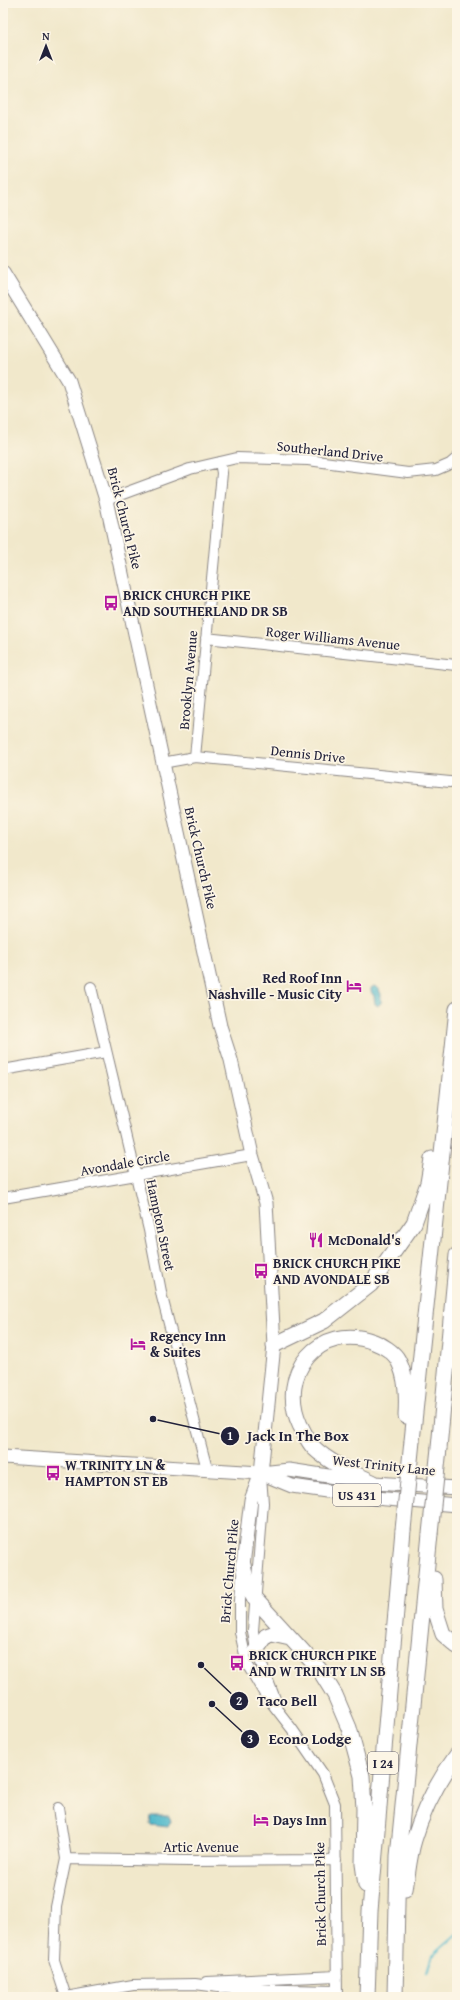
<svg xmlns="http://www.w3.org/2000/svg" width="460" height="2000" font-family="'Gentium Book Plus',serif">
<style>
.water{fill:#4cb7ca;stroke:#376c82}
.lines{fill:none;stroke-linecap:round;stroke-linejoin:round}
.stream{stroke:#4cb7ca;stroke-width:2.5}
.minor-casing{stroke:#8a8583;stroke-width:12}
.major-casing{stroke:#8a8583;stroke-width:15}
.highway-casing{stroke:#8a8583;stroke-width:17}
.minor{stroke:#fff;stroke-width:10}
.major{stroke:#fff;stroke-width:13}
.highway{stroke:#fff;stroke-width:15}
.highway-bridge-casing{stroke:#8a8583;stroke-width:17;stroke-linecap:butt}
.highway-bridge{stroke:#fff;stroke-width:15}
.labels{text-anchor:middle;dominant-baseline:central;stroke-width:3.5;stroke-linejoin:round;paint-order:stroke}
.shield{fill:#fcf5e5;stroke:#63616e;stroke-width:1}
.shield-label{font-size:13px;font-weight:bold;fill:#22223b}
.street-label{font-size:14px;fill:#22223b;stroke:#fcf5e5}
.poi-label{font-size:14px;font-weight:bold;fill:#22223b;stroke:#fcf5e5;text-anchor:start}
.leader{fill:none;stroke:#22223b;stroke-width:1.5}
.callout-dot{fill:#22223b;stroke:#fcf5e5;stroke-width:1.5}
.mark-label{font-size:12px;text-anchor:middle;font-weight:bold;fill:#fff}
.callout-label{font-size:15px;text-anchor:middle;font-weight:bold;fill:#22223b;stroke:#fcf5e5;stroke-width:3.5;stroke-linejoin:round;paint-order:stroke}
</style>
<rect width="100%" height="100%" fill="#fcf5e5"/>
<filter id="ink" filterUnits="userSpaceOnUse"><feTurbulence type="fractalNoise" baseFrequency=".025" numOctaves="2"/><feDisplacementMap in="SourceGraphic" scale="8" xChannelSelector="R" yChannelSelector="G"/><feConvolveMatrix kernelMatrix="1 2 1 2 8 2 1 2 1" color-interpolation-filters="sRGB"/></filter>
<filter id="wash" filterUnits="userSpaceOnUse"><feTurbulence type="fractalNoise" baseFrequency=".012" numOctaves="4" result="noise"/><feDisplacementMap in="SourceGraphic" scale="16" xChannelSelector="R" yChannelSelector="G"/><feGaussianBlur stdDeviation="0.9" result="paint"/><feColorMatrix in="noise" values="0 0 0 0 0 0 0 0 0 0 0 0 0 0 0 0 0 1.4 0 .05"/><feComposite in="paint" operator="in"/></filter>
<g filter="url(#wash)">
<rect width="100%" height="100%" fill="#f1e8cb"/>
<path class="water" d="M374,986L378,988L381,994V1003L378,1006L375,1004L374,996L371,992V988Z
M151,1816H169L171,1821L168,1827L150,1825Z"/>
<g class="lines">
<path class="stream" d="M427,1972L432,1956L457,1934"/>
</g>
</g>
<g filter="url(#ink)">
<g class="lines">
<g class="minor-casing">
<path id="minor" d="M106,500L190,469L237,458L308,460L408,473L436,470L450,464L457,458
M206,638L456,665
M195,757L222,473L220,462
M162,763L195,757L450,782
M91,987L149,1230L162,1297L207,1469
M3,1070L106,1052
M3,1198L252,1155
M261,1476L263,1503L253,1631L256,1650L277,1704
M242,1576L240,1599V1632L247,1664L264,1693L292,1729L323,1774L335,1804L337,1997
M58,1808L66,1859L56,1907L54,1960L66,1997
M66,1859L189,1861L336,1860
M207,1982L337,1976
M66,1997L133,1985L195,1984L234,1989L337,1991"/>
</g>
<g class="major-casing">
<path id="major" d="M3,273L69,381L106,500L220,1026L231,1060L252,1155L266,1203L274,1345L261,1473L251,1500L243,1565
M3,1457L261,1473L289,1470L374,1483L457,1488
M263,1474L292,1486L375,1498L457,1505"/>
</g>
<g class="highway-casing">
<path id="highway" d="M274,1345L324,1321L371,1284L414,1223L428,1183L432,1159
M412,1441L457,1009
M439,1448L457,1255
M374,1483C354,1473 331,1464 314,1448C308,1442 304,1432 300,1425C276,1374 320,1321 374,1342C382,1345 394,1352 398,1360C407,1378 407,1396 406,1416
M243,1565L247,1584L255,1599L319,1669L335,1695L349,1728L362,1776L364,1809L363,1864L366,1885
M434,1579L435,1609L443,1634L457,1646
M256,1650L266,1636L272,1634L290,1638
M405,1889C408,1873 409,1856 414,1840C423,1809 438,1781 457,1755
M367,1997L370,1911L403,1530
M395,1997L398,1856L430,1534"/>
</g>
<use href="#minor" class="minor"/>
<use href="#major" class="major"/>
<use href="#highway" class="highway"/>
<g class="highway-bridge-casing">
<path id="highway-bridge" d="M403,1530L412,1441
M430,1534L439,1448"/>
</g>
<use href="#highway-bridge" class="highway-bridge"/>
</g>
</g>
<defs>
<g id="bus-bare" transform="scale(1.2)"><path d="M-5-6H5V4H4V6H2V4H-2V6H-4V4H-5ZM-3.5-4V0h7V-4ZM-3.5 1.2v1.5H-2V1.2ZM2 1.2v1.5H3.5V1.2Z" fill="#b5179e" stroke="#fcf5e5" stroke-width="2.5" paint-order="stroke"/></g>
<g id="hotel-bare" transform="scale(1.2)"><path d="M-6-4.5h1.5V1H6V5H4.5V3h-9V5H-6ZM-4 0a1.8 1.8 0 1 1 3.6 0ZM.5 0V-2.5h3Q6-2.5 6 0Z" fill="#b5179e" stroke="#fcf5e5" stroke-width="2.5" paint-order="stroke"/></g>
<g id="restaurant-bare" transform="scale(1.2)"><path d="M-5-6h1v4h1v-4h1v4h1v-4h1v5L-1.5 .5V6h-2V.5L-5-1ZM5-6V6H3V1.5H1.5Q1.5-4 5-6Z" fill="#b5179e" stroke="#fcf5e5" stroke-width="2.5" paint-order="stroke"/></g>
</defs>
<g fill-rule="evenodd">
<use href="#bus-bare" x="111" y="603"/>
<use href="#hotel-bare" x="354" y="986"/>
<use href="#restaurant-bare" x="316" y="1240"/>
<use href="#bus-bare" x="261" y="1271"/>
<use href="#hotel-bare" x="138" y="1344"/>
<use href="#bus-bare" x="53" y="1473"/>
<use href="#bus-bare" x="237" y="1663"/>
<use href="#hotel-bare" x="261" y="1820"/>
</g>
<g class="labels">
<g class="shield">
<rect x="333" y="1484" width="48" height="22" rx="3"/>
<rect x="368" y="1752" width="30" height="22" rx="3"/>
</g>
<g class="shield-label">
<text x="357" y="1495">US 431</text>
<text x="383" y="1763">I 24</text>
</g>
<g class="street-label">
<text transform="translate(330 451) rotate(6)">Southerland Drive</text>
<text transform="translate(125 518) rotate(76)">Brick Church Pike</text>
<text transform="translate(333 638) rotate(6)">Roger Williams Avenue</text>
<text transform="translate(188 680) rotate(-85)">Brooklyn Avenue</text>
<text transform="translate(308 754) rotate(6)">Dennis Drive</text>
<text transform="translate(201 858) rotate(77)">Brick Church Pike</text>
<text transform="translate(125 1163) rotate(-10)">Avondale Circle</text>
<text transform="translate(161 1225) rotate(78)">Hampton Street</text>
<text transform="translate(384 1465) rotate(6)">West Trinity Lane</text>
<text transform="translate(229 1571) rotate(-85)">Brick Church Pike</text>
<text x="201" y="1847">Artic Avenue</text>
<text transform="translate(320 1894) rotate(-91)">Brick Church Pike</text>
</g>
<g class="poi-label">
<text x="123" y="595">BRICK CHURCH PIKE<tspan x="123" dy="16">AND SOUTHERLAND DR SB</tspan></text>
<text x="342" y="978" text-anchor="end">Red Roof Inn<tspan x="342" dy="16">Nashville - Music City</tspan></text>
<text x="328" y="1240">McDonald's</text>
<text x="273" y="1263">BRICK CHURCH PIKE<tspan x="273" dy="16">AND AVONDALE SB</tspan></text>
<text x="150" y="1336">Regency Inn<tspan x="150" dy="16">&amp; Suites</tspan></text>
<text x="65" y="1465">W TRINITY LN &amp;<tspan x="65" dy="16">HAMPTON ST EB</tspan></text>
<text x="249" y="1655">BRICK CHURCH PIKE<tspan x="249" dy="16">AND W TRINITY LN SB</tspan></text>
<text x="273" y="1820">Days Inn</text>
</g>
</g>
<path class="leader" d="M153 1419L230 1436M201 1665L239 1701M212 1704L250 1739"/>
<g class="callout-dot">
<circle cx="153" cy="1419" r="4"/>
<circle cx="201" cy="1665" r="4"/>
<circle cx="212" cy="1704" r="4"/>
<circle cx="230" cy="1436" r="10"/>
<circle cx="239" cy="1701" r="10"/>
<circle cx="250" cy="1739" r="10"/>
</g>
<g class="mark-label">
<text x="230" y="1440">1</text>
<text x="239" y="1705">2</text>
<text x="250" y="1743">3</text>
</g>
<g class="callout-label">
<text x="298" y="1441">Jack In The Box</text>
<text x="287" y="1706">Taco Bell</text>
<text x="310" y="1744">Econo Lodge</text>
</g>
<rect width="460" height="2000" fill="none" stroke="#fcf5e5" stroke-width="16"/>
<g transform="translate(46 46)" stroke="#fcf5e5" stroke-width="3" paint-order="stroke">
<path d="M0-3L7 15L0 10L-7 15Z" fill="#22223b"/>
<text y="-6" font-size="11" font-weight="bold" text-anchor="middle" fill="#22223b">N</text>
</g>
</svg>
